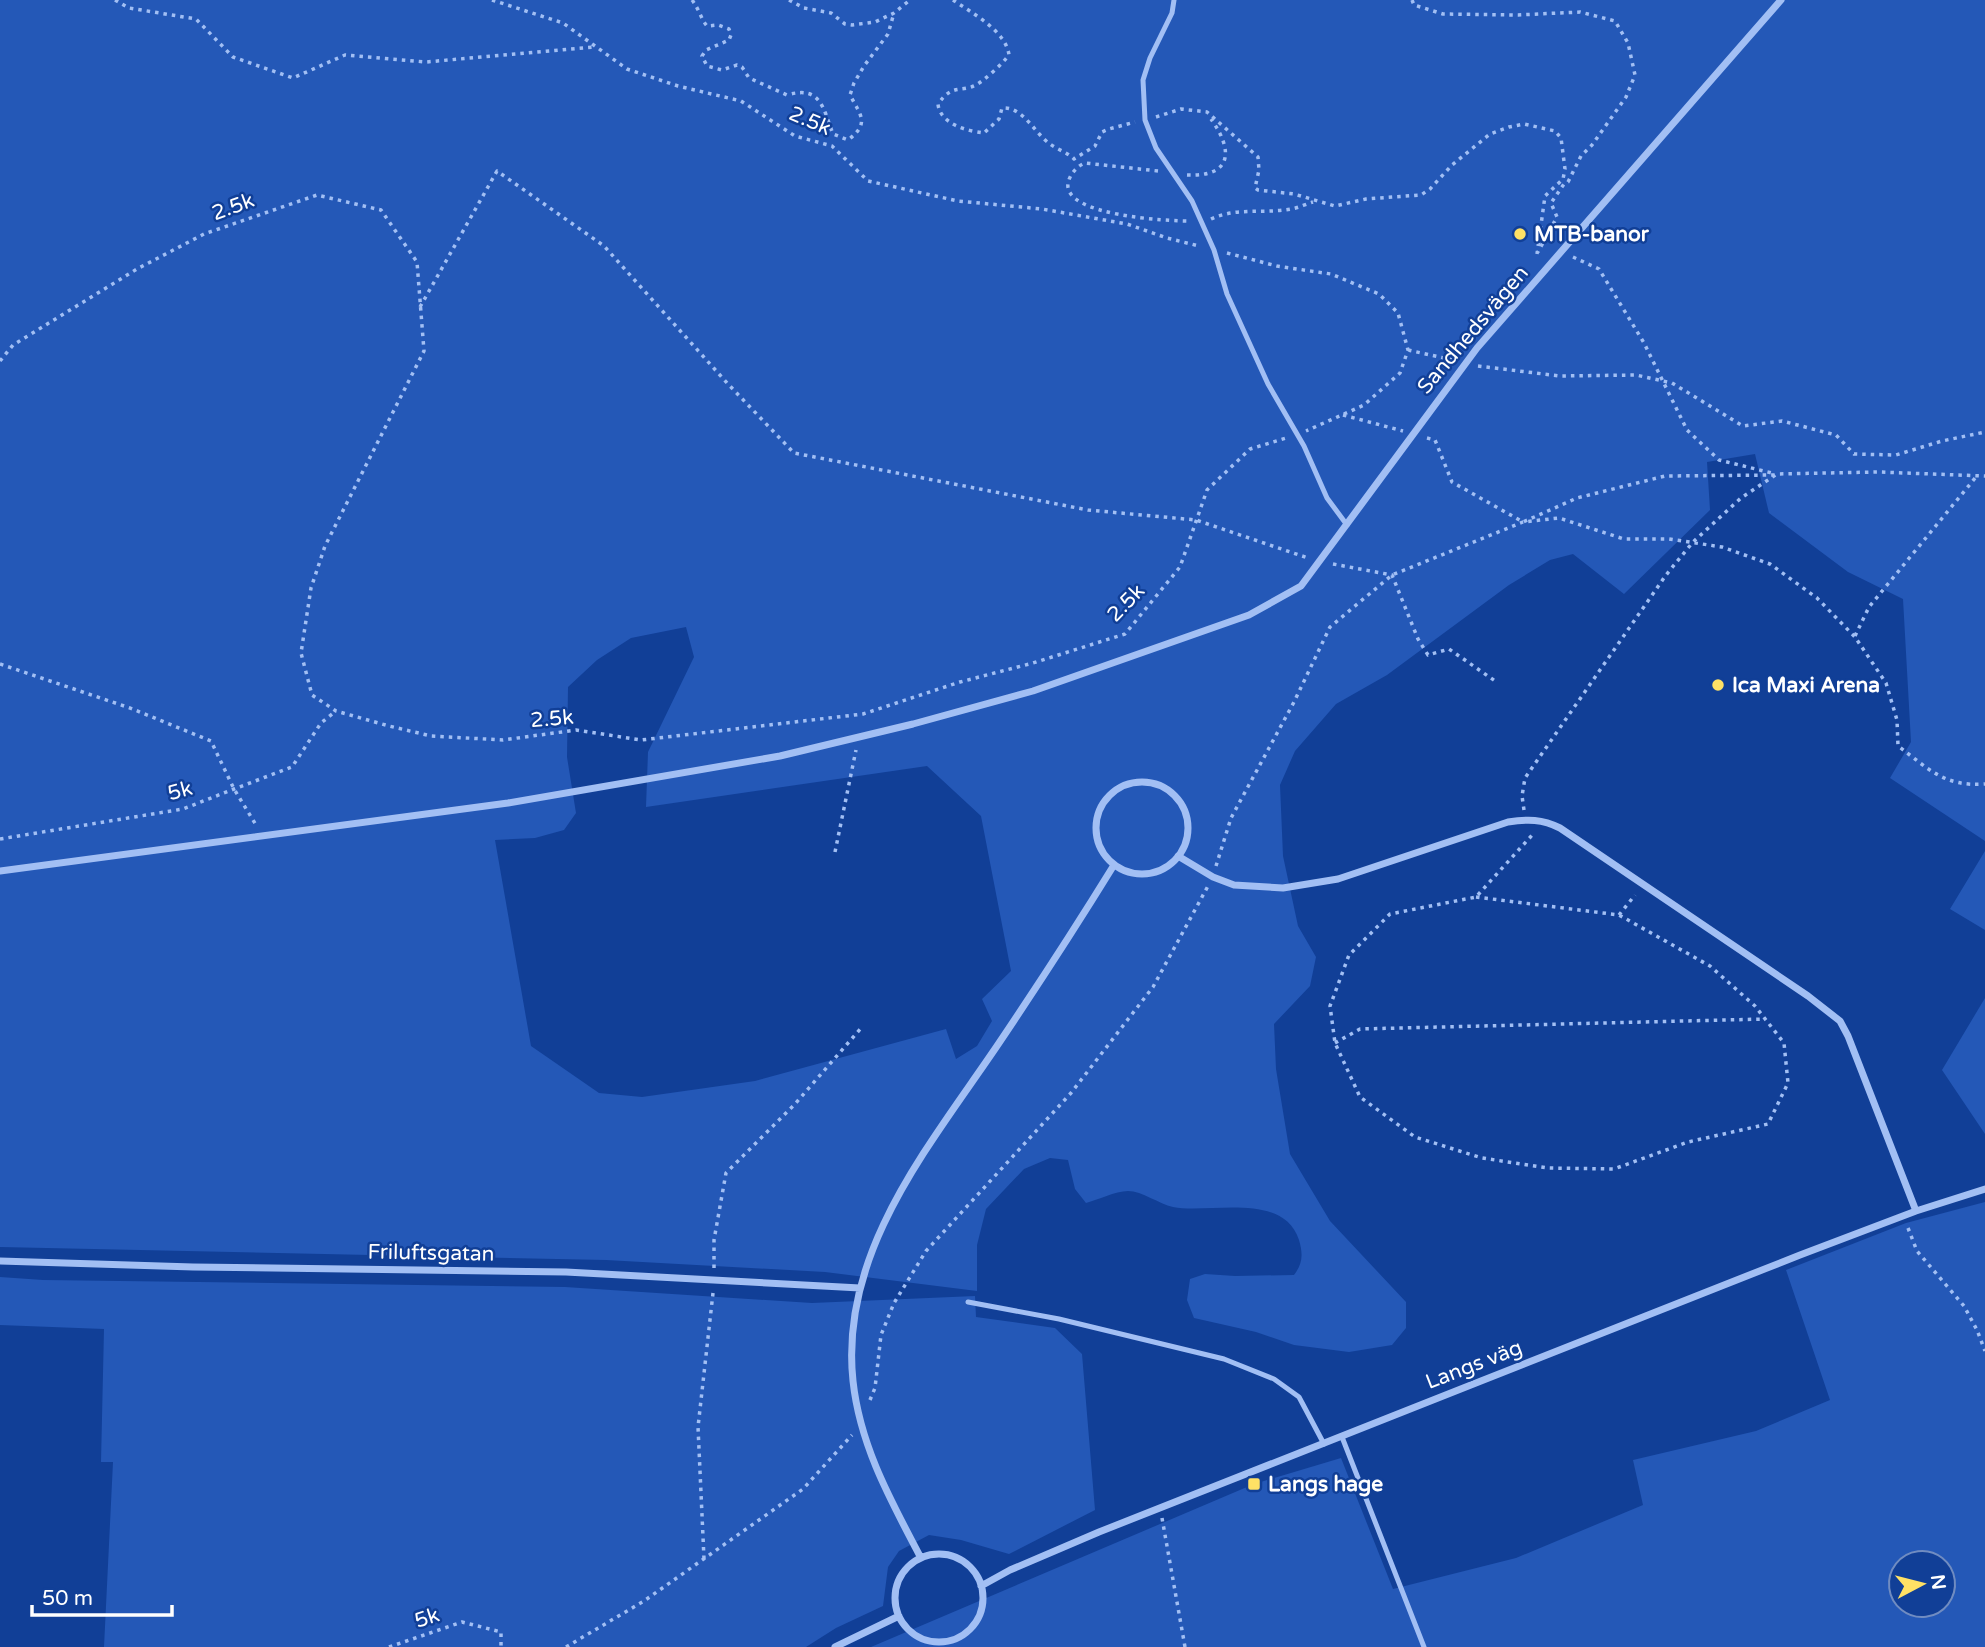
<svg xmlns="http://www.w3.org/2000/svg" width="1985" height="1647" font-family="'Varela Round',sans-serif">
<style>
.green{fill:#2458b7;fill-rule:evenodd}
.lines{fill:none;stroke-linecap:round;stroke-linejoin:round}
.path{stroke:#a2bff4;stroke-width:3.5;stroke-dasharray:3.5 5;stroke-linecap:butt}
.lane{stroke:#a2bff4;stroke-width:5}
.street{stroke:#a2bff4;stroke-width:7}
.poi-dot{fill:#ffe165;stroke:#113f97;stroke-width:2.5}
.labels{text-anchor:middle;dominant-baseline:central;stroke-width:5;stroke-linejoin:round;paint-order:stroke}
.street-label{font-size:21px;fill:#fff;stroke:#113f97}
.poi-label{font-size:21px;font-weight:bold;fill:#fff;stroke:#113f97;text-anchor:start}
</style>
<rect width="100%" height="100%" fill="#113f97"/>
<path class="green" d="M0,0H1985V841L1890,778L1911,742L1903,599L1848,572L1769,513L1755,454L1707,462L1710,510L1624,594L1573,554L1550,560L1509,585L1387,675L1336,704L1295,751L1280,785L1283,856L1298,926L1316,957L1310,986L1274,1024L1276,1069L1290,1154L1330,1221L1406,1302V1328L1392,1345L1349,1352L1294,1345L1256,1332L1194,1318L1187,1300L1190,1279L1205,1274L1235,1276L1294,1275C1303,1263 1303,1254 1299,1240C1283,1191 1209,1214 1173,1207C1159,1204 1142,1191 1128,1191C1115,1191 1098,1200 1086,1203L1075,1189L1068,1160L1050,1158L1024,1169L986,1209L977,1245V1291L825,1272L606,1260L0,1247ZM686,627L694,657L648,752L646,807L927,766L981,816L1011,971L982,999L992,1021L977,1046L956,1059L946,1029L755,1081L642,1097L599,1093L531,1046L495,840L535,838L564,830L576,813L567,757L568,687L597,660L631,638Z
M1985,851V930L1950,909Z
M1985,998V1134L1942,1070Z
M1985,1202V1647H871L1254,1484L1341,1458L1393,1589L1516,1558L1643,1505L1633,1460L1756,1431L1830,1400L1786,1270L1906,1223ZM1901,1563H1943V1605H1901Z
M0,1277L43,1280L565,1287L812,1303L975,1296L976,1317L1055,1328L1082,1354L1095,1510L1009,1554L961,1540L929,1535L899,1551L888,1567L883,1606L836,1628L806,1647H104L113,1462H101L104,1329L0,1325Z"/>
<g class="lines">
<path class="path" d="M115,0L129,8L196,19L233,57L293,78L345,55L426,62L594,47
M492,0L563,23L627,69L678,86L741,101L795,136L832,146L868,181L958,201L1042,209L1127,224L1167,238L1199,246
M692,0C699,9 701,19 707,26L718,25L729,29L731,35L729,40L706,50L702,56L707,66L722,70L737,65L742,67L749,78L787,95C821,85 823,108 833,134L848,140C870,123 861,116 850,95L854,83L864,66L888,34L894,13
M789,0L804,8L831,13L845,24L852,25L875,22L894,13L910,0
M953,0C972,13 1006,31 1009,55C1003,63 985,80 976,85C960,93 953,83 938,104C940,124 967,131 984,133L999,119L1002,108C1023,106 1035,134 1050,144C1058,150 1067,152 1074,159L1095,146L1102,132L1109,129L1135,122
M1412,0L1414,5L1443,14L1518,15L1580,12L1615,21L1628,43L1635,75L1626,97L1592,145L1581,156L1568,182L1564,184L1551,203L1557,217L1538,252
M1156,117L1181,109L1207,112L1258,157L1259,170L1255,188L1258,190L1294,194L1335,206L1366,199L1421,195L1430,189L1452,165L1490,134L1509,127L1524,124L1555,131L1561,138L1565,169L1563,179L1545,196L1537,254
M1158,171L1085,163C1077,166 1070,174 1068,183C1063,216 1168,221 1189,221
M1187,175C1232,177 1234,151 1211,119
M1211,219C1236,207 1264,214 1291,209C1298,208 1306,204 1313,202
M1227,253L1277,266L1331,274L1379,294L1398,313L1408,350L1400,373L1364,405L1306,431
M1573,257L1599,269L1644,343L1687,430L1719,460L1772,473
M420,307L497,171L604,246L728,384L794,453L1088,510L1196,520L1308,558
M1408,350L1453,360
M0,361L13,345L137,269L204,234L317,195L381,210L417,262L424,351L325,546L311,588L301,653L312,695L336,711L389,726L431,736L503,740L576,730L641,740L863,714L960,682L1033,663L1125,634L1180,567L1207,490L1250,449L1286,438
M1478,366L1560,376L1636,375L1672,383L1743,426L1782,421L1836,435L1854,454L1896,455L1942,441L1985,432
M1343,415L1403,431
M1427,438L1435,440L1452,482L1523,522L1577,498L1665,476L1775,475
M1333,564L1392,575L1418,639L1428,655L1449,649L1498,683
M1855,636L1869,607L1976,477
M0,664L130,708L211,741L234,789L256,825
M1524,810L1522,796L1525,778L1666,575L1693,542L1741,498L1777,474L1879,472L1985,476
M0,839L183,809L234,789L292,767L321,723L336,711
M835,852L856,750
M1216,866L1231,818L1294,702L1330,627L1392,575L1523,522L1559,518L1624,539H1669L1722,547L1770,564L1817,598L1855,637L1886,683L1897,720L1898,746C1929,769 1944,787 1985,784
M1476,897L1619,915L1710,966L1755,1006L1784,1043L1788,1083L1768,1124L1688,1142L1614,1169L1548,1168L1482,1158L1415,1137L1360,1097L1335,1043L1330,1006L1349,955L1390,914L1476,897L1534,833
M1619,915L1635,895
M1335,1043L1360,1029L1765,1019
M1908,1228L1917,1251L1964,1306L1977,1330L1985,1351
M714,1268V1240L726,1173L795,1104L862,1027
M870,1400L875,1388L881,1335L894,1303L926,1251L1071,1093L1153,987L1208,886
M1162,1518L1185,1647
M704,1559L698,1427L713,1293
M389,1647L462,1622L501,1632V1647
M566,1647L644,1601L803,1489L852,1435"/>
<path class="lane" d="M1174,0L1172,13L1150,58L1143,80L1145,120L1156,148L1192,201L1214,250L1227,294L1268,384L1304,446L1327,498L1347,525
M968,1302L1059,1319L1224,1359L1274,1379L1299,1397L1324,1444
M1342,1437L1424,1647"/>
<path class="street" d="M1096 828a46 46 0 1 1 92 0a46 46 0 1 1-92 0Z
M1178,856L1213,877L1234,885L1283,888L1338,879L1508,822C1528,819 1542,819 1560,828L1808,996L1840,1021L1848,1036L1916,1211
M0,871L508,803L780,756L913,724L1033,691L1249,615L1301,586L1477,348L1781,0
M0,1261L193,1267L566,1272L860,1288
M895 1598a44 44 0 1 1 88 0a44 44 0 1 1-88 0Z
M921,1558C891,1501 860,1446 853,1381C839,1251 931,1144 999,1043C1038,985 1077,925 1114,865
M981,1586L1010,1570L1099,1532L1481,1381L1800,1255L1916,1211L1985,1189
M835,1647L899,1616"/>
</g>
<g class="poi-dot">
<circle cx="1520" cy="234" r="7"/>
<circle cx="1718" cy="685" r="7"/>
<rect x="1247" y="1477" width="14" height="14" rx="3.5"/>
</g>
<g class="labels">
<g class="street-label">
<text transform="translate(810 121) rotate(23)">2.5k</text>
<text transform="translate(233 207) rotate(-20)">2.5k</text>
<text transform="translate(1473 330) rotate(-50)">Sandhedsvägen</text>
<text transform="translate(1126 603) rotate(-46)">2.5k</text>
<text transform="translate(552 719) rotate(-5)">2.5k</text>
<text transform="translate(180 791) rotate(-15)">5k</text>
<text transform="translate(431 1253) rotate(1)">Friluftsgatan</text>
<text transform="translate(1474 1365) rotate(-21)">Langs väg</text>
<text transform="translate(427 1618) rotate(-18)">5k</text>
</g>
<g class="poi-label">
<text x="1534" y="234">MTB-banor</text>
<text x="1732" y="685">Ica Maxi Arena</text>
<text x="1268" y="1484">Langs hage</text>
</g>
</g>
<g transform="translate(1922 1584) rotate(83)"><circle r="33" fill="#113f97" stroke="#708cc1" stroke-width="2"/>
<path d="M0-5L12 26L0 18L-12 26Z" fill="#ffe165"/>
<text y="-10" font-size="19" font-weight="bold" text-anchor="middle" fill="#ffffff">N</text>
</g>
<path d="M32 1605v10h140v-10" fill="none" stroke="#ffffff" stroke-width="3.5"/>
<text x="42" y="1605" font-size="21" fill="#ffffff" stroke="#113f97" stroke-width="5" paint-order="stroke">50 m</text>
</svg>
